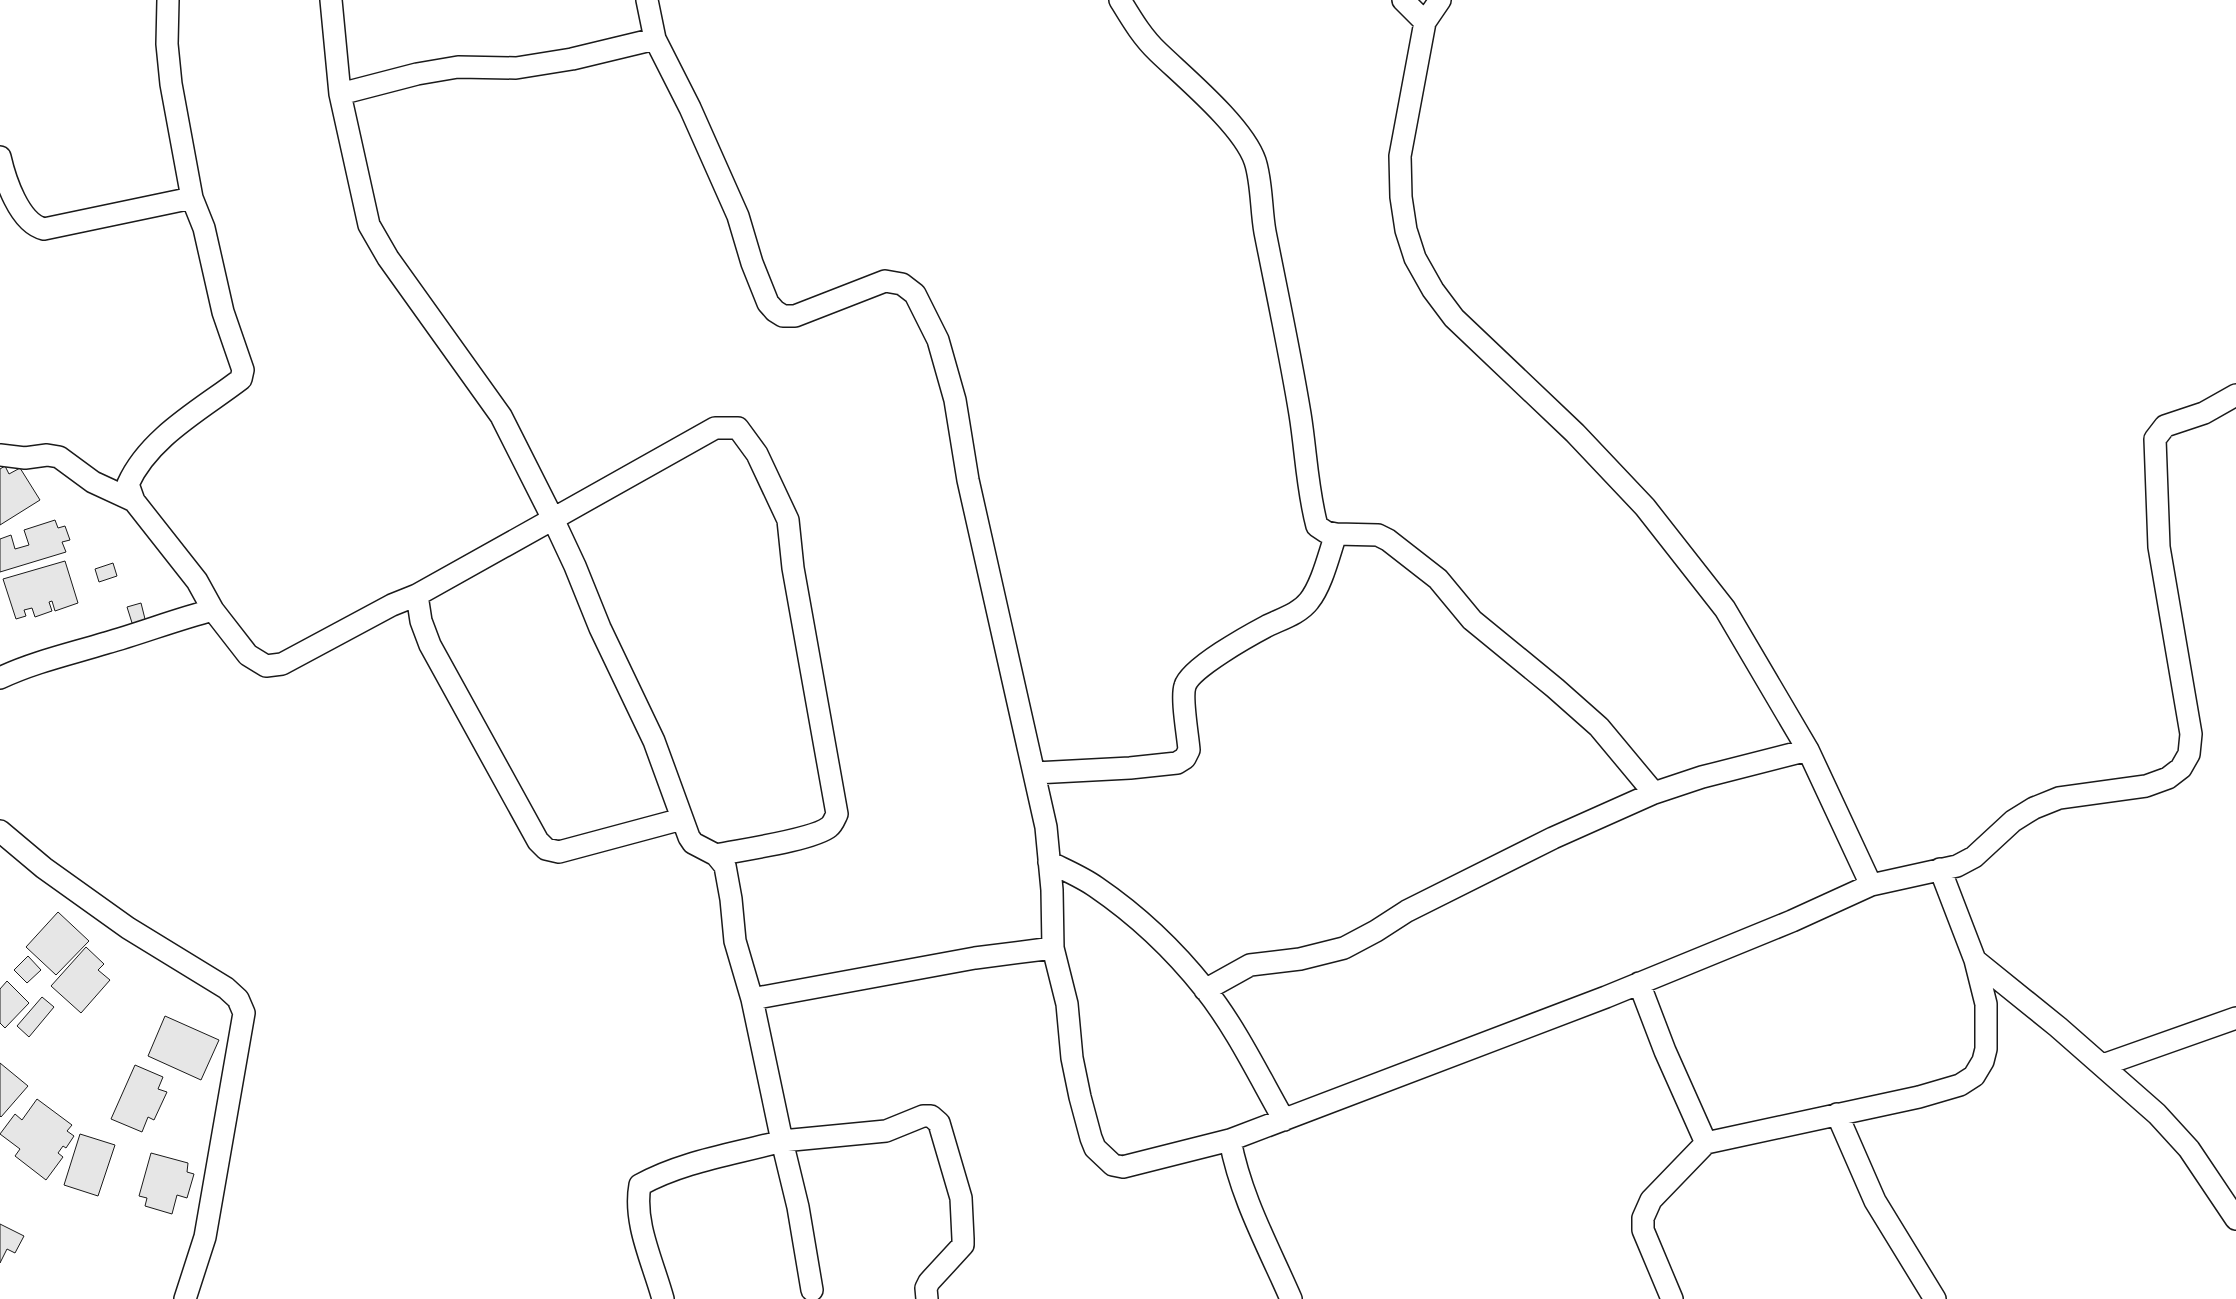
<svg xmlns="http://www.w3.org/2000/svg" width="2236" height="1299" font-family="'DM Sans',sans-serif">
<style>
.building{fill:#e6e6e6;stroke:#1a1a1a}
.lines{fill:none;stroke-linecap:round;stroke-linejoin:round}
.minor-casing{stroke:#1a1a1a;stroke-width:24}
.minor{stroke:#fff;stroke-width:21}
</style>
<rect width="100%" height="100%" fill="#fff"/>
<path class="building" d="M5,466L9,474L20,468L40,500L0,525V469Z
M55,520L58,528L65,526L70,540L62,542L66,552L0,572V539L11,535L15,549L29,545L24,530Z
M65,561L78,603L55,611L52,601L49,602L52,611L35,617L32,608L24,610L26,616L16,619L3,579Z
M113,563L117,576L99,582L95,569Z
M141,603L146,623L133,626L127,607Z
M58,912L89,941L56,975L26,947Z
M86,947L104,964L98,970L110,980L81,1013L51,986Z
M28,956L41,970L27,983L14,970Z
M7,981L29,1003L5,1028L0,1023V989Z
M42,997L54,1007L29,1037L17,1026Z
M165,1016L219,1040L201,1080L148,1056Z
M0,1063L28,1086L1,1117L0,1116Z
M135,1065L163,1077L158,1089L167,1092L154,1120L148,1117L142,1132L111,1119Z
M37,1099L72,1125L67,1131L74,1136L66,1148L63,1146L58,1153L63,1157L46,1180L15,1156L20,1149L0,1134L15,1114L22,1120Z
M80,1134L115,1145L98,1196L64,1185Z
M151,1153L188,1163L187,1172L194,1174L187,1198L177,1195L172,1214L145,1206L147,1198L139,1196Z
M0,1224L24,1236L15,1253L7,1249L0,1263Z"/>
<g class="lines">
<g class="minor-casing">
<path id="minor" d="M168,0L167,44L171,84L192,198L204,228L223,312L243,370L241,379C202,409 149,437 128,484L134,501L197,581L213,610
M647,0L655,39L690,108L738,216L752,263L768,303L775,311L783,316H795L885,281L902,284L915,294L938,340L955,400L968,480L1046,827L1052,890L1053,948L1067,1004L1072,1058L1080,1097L1091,1138L1095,1148L1113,1165L1123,1167L1230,1140
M1120,0C1131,18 1142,37 1158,52C1185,78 1243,126 1255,161C1262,182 1261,210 1265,232C1277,293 1290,353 1300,414C1306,451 1307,489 1317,526L1326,532L1336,534L1378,535L1388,540L1438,579L1472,620L1555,688L1599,727L1654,793L1702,777L1808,750
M1403,0L1425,22L1400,156L1401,197L1406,230L1415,258L1433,290L1454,318L1575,433L1645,507L1725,609L1808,750L1871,885
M1425,22L1440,0
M340,94L417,74L458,67L516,68L572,59L655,39
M0,157C5,179 19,223 44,229L192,198
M0,455L25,458L47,455L59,457L93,482L134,501
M417,595L421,621L430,645L538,841L546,849L559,852L682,819
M0,678C34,662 70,654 106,643C142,633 177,619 213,610L248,655L266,666L282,664L392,605L417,595L553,519L501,416L388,258L369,225L340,94L331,0
M1035,773L1130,768L1177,763L1185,758L1189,750C1188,736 1181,698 1185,686C1190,668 1250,635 1267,626C1281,619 1299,614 1309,601C1322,585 1329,554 1336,534
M0,831L44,868L128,928L226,988L238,999L244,1013L205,1237L185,1299
M1049,862C1065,870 1082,877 1096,887C1137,915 1174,950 1205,989C1236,1028 1259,1076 1284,1120
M1975,960L2058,1027L2157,1114L2189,1149L2236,1219
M1639,983L1665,1051L1706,1143L1919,1097L1960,1085L1974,1076L1983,1061L1986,1049V1004L1975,960L1940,869
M1205,990L1250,965L1300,959L1344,948L1376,931L1407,911L1553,838L1654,793
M752,999L975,958L1053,948
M2103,1065L2236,1018
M1837,1114L1875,1201L1935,1299
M812,1290L798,1207L782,1141L886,1131L923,1116H931L939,1123L961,1198L963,1239V1245L929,1282L926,1288L927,1299
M663,1299C653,1262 633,1223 640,1185C683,1161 735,1154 782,1141L752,999L735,941L731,899L725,866L716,855L693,843L689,837L654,741L600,628L575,566L553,519L715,428H738L757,454L788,520L793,568L837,814C835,818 833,824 829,827C813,840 740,850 716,855
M1291,1299C1268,1246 1241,1198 1230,1140L1606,997L1792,921L1871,885L1957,866L1974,857L2013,821L2034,808L2059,798L2146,786L2168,778L2181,768L2189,754L2191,734L2159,547L2155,439L2165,426L2204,413L2236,395
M1672,1299L1643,1230V1218L1651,1200L1706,1143"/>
</g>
<use href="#minor" class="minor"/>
</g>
</svg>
